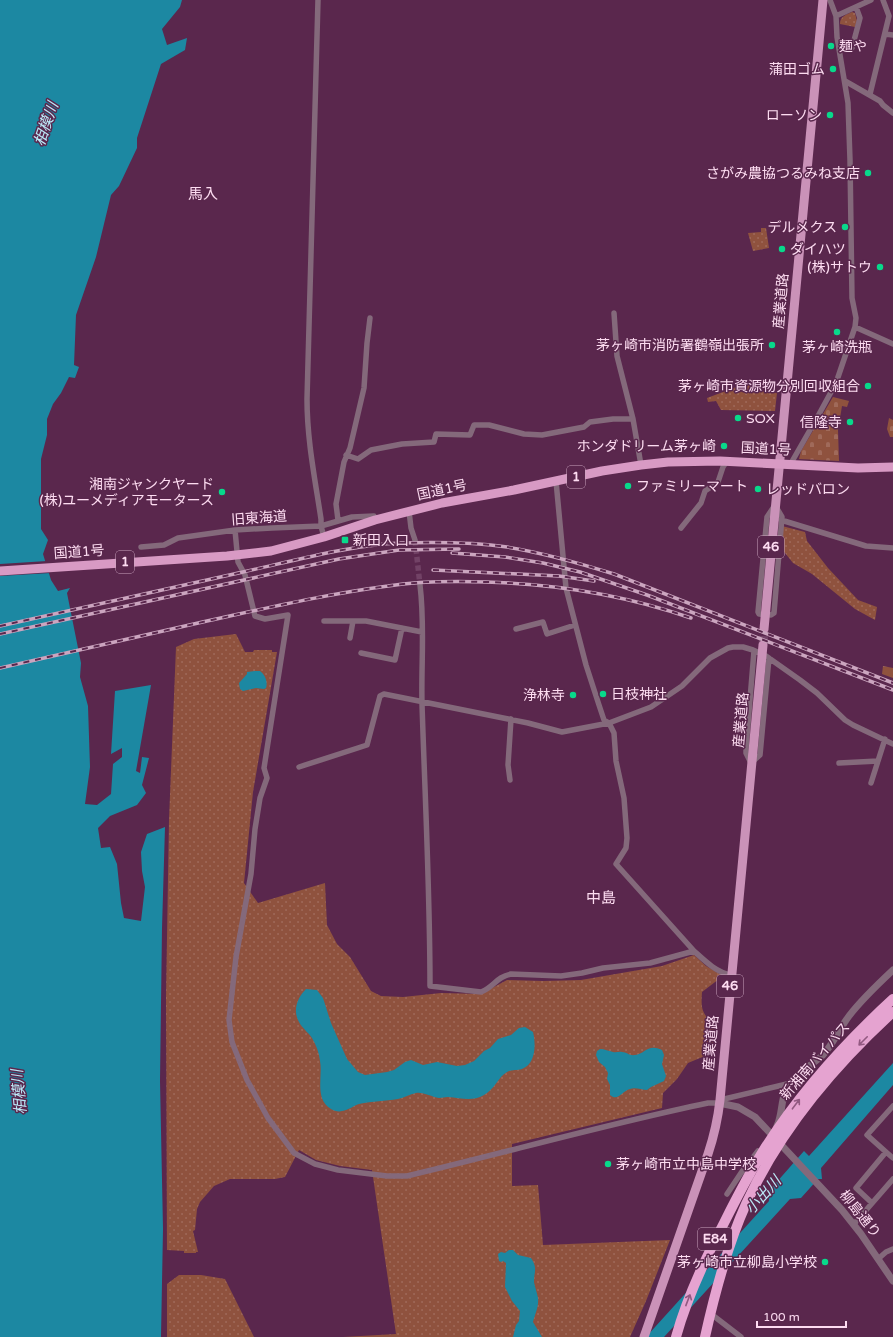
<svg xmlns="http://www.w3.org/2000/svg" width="893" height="1337" font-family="'Varela Round','Noto Sans JP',sans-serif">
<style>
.grass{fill:url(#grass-dots)}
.forest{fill:url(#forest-firs)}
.cemetery{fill:url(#cemetery-stones)}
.water{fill:#1c88a2}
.pier{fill:#5a274d}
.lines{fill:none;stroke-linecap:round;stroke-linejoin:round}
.minor-tunnel{stroke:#724266;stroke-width:5.5;stroke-dasharray:5.5 3;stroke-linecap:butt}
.primary-tunnel{stroke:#724266;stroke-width:9;stroke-dasharray:9 4.5;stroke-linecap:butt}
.minor{stroke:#84697b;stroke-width:5.5}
.tertiary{stroke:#84697b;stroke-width:7}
.primary{stroke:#ca92b8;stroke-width:9}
.trunk{stroke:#d89ac4;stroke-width:9}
.motorway{stroke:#e5a3d0;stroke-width:10}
.rail-casing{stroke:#cba5bf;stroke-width:3.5}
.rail{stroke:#5a274d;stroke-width:2;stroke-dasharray:6;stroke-linecap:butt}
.oneway{stroke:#925981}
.poi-dot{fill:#08d98b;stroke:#5a274d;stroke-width:1.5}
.labels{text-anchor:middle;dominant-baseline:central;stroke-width:3;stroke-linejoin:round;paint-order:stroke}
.shield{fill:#5a274d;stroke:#cca6c0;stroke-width:1}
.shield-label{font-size:13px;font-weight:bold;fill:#fddcf1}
.poi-label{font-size:14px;fill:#fddcf1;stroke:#5a274d;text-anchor:end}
.street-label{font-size:14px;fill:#fddcf1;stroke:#5a274d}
.water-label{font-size:15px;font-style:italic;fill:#bceaf8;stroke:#5a274d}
.neighbourhood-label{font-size:15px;fill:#fddcf1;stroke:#5a274d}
</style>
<defs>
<pattern id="grass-dots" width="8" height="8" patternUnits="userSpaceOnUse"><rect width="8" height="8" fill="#8f523e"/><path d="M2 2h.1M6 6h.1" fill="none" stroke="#a06a5a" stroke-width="1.8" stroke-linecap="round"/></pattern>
<pattern id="forest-firs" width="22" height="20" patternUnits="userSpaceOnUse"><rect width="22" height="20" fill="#8f523e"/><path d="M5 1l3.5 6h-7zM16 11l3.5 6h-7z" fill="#a06a5a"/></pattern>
<pattern id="cemetery-stones" width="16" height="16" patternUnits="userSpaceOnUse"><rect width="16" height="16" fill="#8f523e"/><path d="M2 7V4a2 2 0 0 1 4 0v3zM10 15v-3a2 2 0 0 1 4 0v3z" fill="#a06a5a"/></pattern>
</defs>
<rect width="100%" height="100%" fill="#5a274d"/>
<path class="grass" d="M852,12L855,13L857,21L855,27L840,24C840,16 846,15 852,12Z
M761,228H766L769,248L753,251L748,233L761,232Z
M755,380L760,391L777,393L775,411L721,410L716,401L708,402L707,398Z
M782,526L805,532L807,541L828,568L858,600L877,607L875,620L855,609L812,574L793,563L781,548Z
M236,634L245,652H253L254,650H272V652H277L253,792L244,883L258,903L325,883L327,925L337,944L350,957L371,991L381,996L403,997L441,993L481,994L507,980L543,981L581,980L662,966L694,955L706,966L723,976L702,992C701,1008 701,1014 715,1024L712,1053L688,1063L677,1079L663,1093L662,1108L512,1144V1186L538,1185L543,1245L670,1240L646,1301L630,1337H343L396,1334L372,1170L340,1166L316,1160L299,1150L285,1177L275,1179H230L214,1186L200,1202L197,1209L195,1230L193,1231L198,1252H196V1253H184V1251L167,1250L166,997L169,820L176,647L194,639Z
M179,1275H201L225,1279L254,1337H167V1284Z"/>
<path class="forest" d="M883,666L893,668V678L882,674Z"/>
<path class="cemetery" d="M833,397L849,401L847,407L842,406L838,430L839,461L799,459L801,451Z
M889,418L893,420V437H890L887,429Z"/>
<path class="water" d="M0,0H182L180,7L162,29L167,45L187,38L185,50L161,64L137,138V148L119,186L111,195L96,257L76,315L74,365L79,367L75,378L69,377L61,393L53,404L47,419V435L41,459V529L48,540L43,554L51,580L58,591L70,588L67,593L81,663L80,677L88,706L90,767L85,804L97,805L111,794L113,764L122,757V748L111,754L115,691L151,685L136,771L140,773L142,757L149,758L142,785L146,793L137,805L110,816L98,828L101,848L110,847L117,864L121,903L124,918L141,921L145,887L142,871L141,852L147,834L165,827L162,928L160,1081L163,1229L161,1337H0Z
M255,671H260C265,675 268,681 266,688L264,689L256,688L243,691L240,689L239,683L247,674V672Z
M306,989L317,990L323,998L331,1023L347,1059L358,1072L365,1075L387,1072L394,1070L405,1062L411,1060L423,1065L437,1062L457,1066L465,1065L474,1061L484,1051L490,1048L498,1039L511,1035L519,1028L525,1027L533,1032C536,1044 536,1064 522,1069C517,1071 512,1069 507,1072C498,1077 495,1089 484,1095C472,1102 461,1098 448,1097C445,1097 442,1098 439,1098C431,1097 424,1092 416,1093C410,1094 404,1098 398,1099C385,1101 373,1101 359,1104C353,1106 349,1110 342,1111C339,1112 334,1111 331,1109C314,1099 323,1076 320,1061C319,1052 316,1045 312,1038C308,1032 302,1028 299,1022C292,1010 298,997 306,989Z
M600,1049C605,1049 608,1051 613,1052C616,1053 619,1051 622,1052C627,1052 629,1056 635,1055C645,1054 648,1043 662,1050L664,1055L662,1064L666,1076L664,1081L651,1087L647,1090C642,1090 635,1087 630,1089C622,1091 618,1102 610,1095V1085L607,1079L608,1073L605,1067L599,1062L596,1055L597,1051Z
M893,1063V1085L821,1168L822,1179H818L801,1198L790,1199L664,1337H646L769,1201L768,1192L804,1151L809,1156Z
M509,1250H513L518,1255L531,1258C538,1269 534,1271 534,1282C535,1287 537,1293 538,1298C539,1307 535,1314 533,1322L542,1337H513L516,1325L519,1321L520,1311L512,1301L505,1287L506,1263L503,1261L501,1262L499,1261L498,1254L501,1252L505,1253Z"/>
<path class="pier" d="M47,561L51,573L0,576V564Z"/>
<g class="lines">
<path class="minor-tunnel" d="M415,540L420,585"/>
<path class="primary-tunnel" d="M763,645L764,629"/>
<path class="minor" d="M318,0L307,399C307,440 315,479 321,519V526L324,537
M836,16L871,0
M885,34L893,35
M838,45L852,48L860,18L856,7
M845,81L880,101L883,105L893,113
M870,94L889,16L883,0
M614,313L617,356L633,419L641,465
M855,327L893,344
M346,455L358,459L371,450L402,444L434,442L436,434L470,435L474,425H489L524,434L542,435L584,427L590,422L613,419H633
M790,465L818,416L836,383L855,327L856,318L852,298L850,160L848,103L837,37L836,16L830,0
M556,481L566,588L586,665L599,705L604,720L609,723L614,733L616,761L624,798L627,838L626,848L616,864L694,951
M775,505L782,517L774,613L771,615L759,614L758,612L767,517Z
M409,511L411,528L415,540
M338,520L336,504L344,462L350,448L364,388L367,343L370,318
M781,520L866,546L893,548
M681,528L701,503L705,491L718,482L723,467L727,461
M235,530L238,562L245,575L255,616L265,619L288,615L264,768L267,778L260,798L255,829L251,874L236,957L229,1020L232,1042L247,1080L268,1118L294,1153L315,1164L338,1170L387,1176H407C508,1152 607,1124 708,1103H719
M141,547L164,545L178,538L235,530L272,528L321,526L352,517L374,516L375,520
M420,585C425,625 421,664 422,704C425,798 430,892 430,986L481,992C494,987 496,977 511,974L561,976L582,973L603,968L650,963L694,951C705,961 716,972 731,975
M324,621H366L422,632
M516,629L543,622L547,634L575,625
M350,638L353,621
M754,651L746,748V753L751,763L760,755L769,658
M361,653L395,660L402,628
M839,763L878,761
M299,767L367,745L380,696L384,694L528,723L562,732L609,723L651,707L682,686L710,658L728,648L733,647H743L753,650L766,656L800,680L817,693L845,720L853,725L893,744
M510,780L508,765L511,719
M871,783L885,739
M720,1100L791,1083
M886,1152L893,1158
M727,1194L741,1173L758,1151
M872,1203L856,1188L886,1152L867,1135L893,1106
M854,1224L893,1179
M878,1259L886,1252L893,1249
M715,1317L741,1337"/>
<path class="tertiary" d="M719,1103L738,1107L755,1117L842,1210L861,1234L893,1281
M777,1126C782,1115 781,1103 785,1092C790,1078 812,1065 823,1055C833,1044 840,1028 849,1016C862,999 878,984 893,970"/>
<path class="primary" d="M764,629L823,0
M644,1337L708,1154C714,1136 718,1118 720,1100L763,645"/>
<path class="trunk" d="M0,571L227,556L271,551L324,537L375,520L442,503L514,490L602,471L641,465L668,462L720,461L858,468L893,467"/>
<path class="motorway" d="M676,1337C687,1297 705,1259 724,1223C737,1197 750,1172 765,1148C800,1093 845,1043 893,999
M705,1337C715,1292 727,1246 746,1204C780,1130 834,1066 893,1012"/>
<g class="rail-casing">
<path id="rail" d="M452,553L505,557L543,563L580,572L647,595L893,690
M433,570L559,576L594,581
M0,626C81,608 162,590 243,572C293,561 349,545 401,543C436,542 472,542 507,547C544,553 579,563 614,574L893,683
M0,634L339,559L399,550L459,549
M0,668C69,652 138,637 207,621C267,608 327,594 388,586C420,581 454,581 486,582C556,584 625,595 691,618"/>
</g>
<use href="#rail" class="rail"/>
</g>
<defs><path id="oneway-shaft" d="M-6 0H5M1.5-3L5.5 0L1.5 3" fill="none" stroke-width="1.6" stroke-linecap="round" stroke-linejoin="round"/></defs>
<g class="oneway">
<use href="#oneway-shaft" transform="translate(863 1041) rotate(135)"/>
<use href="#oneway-shaft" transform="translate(796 1104) rotate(-53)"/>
<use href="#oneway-shaft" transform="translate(688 1300) rotate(-69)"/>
</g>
<g class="poi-dot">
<circle cx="831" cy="46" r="4"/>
<circle cx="833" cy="69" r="4"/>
<circle cx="830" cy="115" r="4"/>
<circle cx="868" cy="173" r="4"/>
<circle cx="845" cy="227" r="4"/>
<circle cx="782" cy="249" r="4"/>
<circle cx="880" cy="267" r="4"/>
<circle cx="837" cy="332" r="4"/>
<circle cx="772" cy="345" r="4"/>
<circle cx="868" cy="386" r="4"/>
<circle cx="738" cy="418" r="4"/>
<circle cx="850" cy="422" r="4"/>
<circle cx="724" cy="446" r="4"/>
<circle cx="628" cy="486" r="4"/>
<circle cx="758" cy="489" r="4"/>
<circle cx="222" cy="492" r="4"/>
<rect x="341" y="536" width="8" height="8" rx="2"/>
<circle cx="603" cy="694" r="4"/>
<circle cx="573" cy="695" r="4"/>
<circle cx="608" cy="1164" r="4"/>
<circle cx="825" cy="1262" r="4"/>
</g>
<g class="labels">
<g class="shield">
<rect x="567" y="466" width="18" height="22" rx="3"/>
<rect x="758" y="536" width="26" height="22" rx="3"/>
<rect x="116" y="551" width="18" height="22" rx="3"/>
<rect x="717" y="975" width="26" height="22" rx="3"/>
<rect x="698" y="1228" width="34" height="22" rx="3"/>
</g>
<g class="shield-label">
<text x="576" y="477">1</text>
<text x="771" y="547">46</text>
<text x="125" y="562">1</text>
<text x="730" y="986">46</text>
<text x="715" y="1239">E84</text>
</g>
<g class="poi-label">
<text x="839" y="46" text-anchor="start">麺や</text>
<text x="825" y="69">蒲田ゴム</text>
<text x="822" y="115">ローソン</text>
<text x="860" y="173">さがみ農協つるみね支店</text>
<text x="837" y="227">デルメクス</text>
<text x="790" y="249" text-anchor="start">ダイハツ</text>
<text x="872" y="267">(株)サトウ</text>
<text x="764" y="345">茅ヶ崎市消防署鶴嶺出張所</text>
<text x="837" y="347" text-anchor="middle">茅ヶ崎洗瓶</text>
<text x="860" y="386">茅ヶ崎市資源物分別回収組合</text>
<text x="746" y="418" text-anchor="start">SOX</text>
<text x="842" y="422">信隆寺</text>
<text x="716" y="446">ホンダドリーム茅ヶ崎</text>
<text x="214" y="484">湘南ジャンクヤード<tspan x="214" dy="16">(株)ユーメディアモータース</tspan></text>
<text x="636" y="486" text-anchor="start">ファミリーマート</text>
<text x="766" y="489" text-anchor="start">レッドバロン</text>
<text x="353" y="540" text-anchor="start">新田入口</text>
<text x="611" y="694" text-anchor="start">日枝神社</text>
<text x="565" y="695">浄林寺</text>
<text x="616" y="1164" text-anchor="start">茅ヶ崎市立中島中学校</text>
<text x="817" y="1262">茅ヶ崎市立柳島小学校</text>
</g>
<g class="street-label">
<text transform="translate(781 301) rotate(-85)">産業道路</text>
<text transform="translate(766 449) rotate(3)">国道1号</text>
<text transform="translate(442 490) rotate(-12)">国道1号</text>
<text transform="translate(259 518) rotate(-4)">旧東海道</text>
<text transform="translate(79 552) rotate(-4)">国道1号</text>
<text transform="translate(741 720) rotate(-85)">産業道路</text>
<text transform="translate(711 1043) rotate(-85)">産業道路</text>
<text transform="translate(815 1061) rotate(-49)">新湘南バイパス</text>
<text transform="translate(860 1214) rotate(51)">柳島通り</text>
</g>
<g class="water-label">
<text transform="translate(46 124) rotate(-71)">相模川</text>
<text transform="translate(19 1092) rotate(-95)">相模川</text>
<text transform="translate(763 1195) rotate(-48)">小出川</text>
</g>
<g class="neighbourhood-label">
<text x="203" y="194">馬入</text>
<text x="601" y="898">中島</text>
</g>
</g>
<path d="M757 1321v6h89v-6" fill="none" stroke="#fddcf1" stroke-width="2"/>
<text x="763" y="1321" font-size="12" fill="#fddcf1" stroke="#5a274d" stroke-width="3" paint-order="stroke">100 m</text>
</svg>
